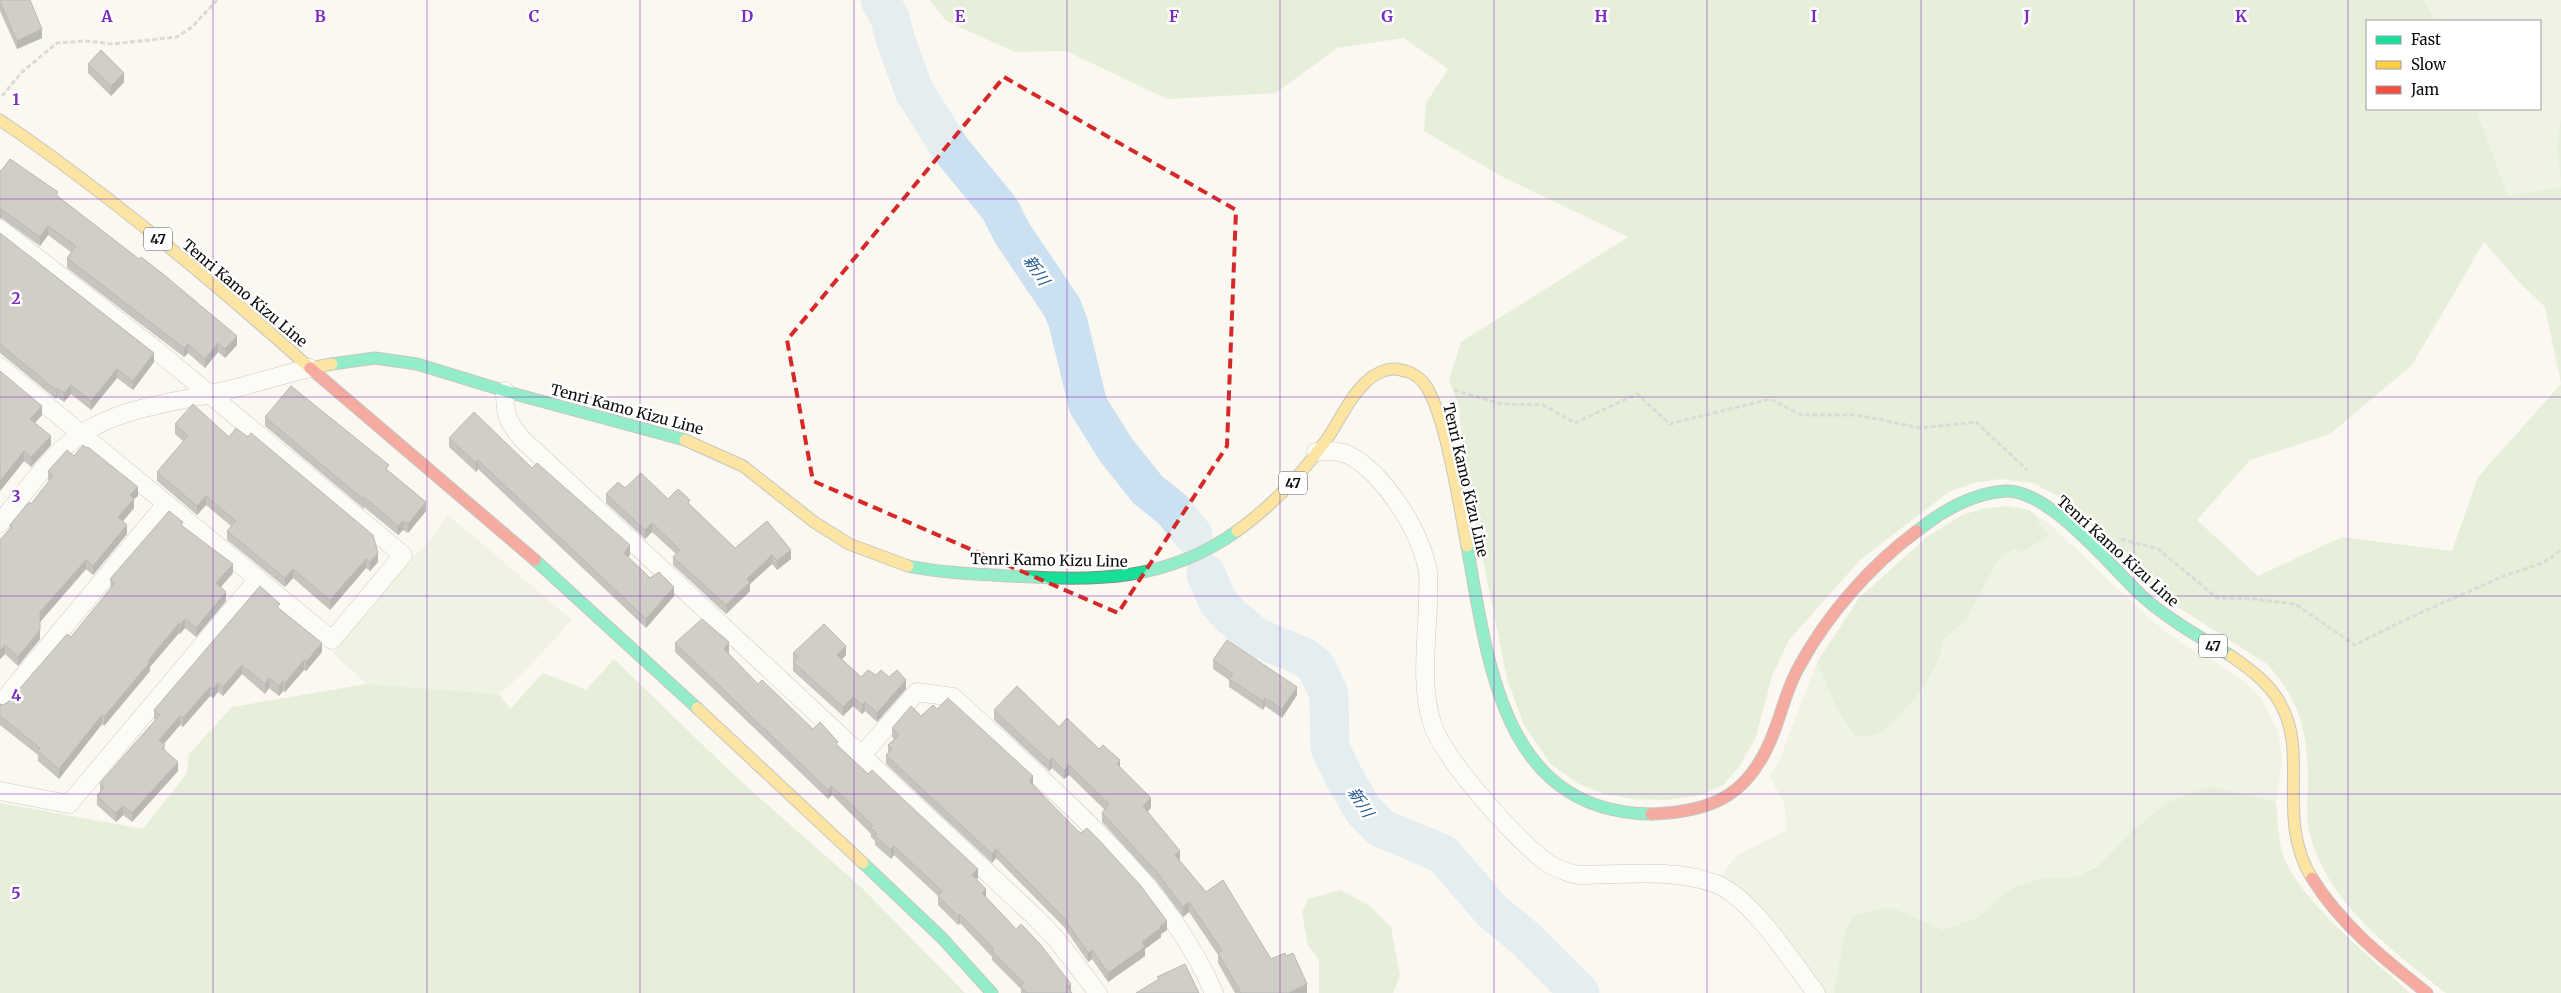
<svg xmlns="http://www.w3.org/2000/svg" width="2561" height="993" font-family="Merriweather,'Noto Sans JP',serif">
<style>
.green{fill:#e1edd2}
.forest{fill:#d1e4c1;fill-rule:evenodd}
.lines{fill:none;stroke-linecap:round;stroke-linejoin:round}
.river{stroke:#cbe0f0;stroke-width:39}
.street-casing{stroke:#93928f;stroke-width:19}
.fast-casing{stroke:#8a8985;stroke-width:13}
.slow-casing{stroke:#8a8985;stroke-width:13}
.jam-casing{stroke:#8a8985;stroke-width:13}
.path{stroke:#b7b7b5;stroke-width:3;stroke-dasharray:5 2.5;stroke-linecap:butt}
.street{stroke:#fefefd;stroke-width:18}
.fast{stroke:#16e098;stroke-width:11}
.slow{stroke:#ffcf43;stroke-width:11}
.jam{stroke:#f24e42;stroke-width:11}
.wall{fill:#878581}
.shaded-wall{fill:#6e6c69}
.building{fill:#9d9b96;stroke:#6e6c69}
.marked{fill:none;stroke:#d62828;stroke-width:4;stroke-dasharray:10 6;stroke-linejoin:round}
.grid{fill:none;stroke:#7b2cbf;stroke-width:1;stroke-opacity:0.55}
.labels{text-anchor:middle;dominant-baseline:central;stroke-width:5;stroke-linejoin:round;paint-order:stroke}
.shield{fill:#fff;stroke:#555;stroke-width:1}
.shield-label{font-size:14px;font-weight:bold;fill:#0c0c0c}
.street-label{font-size:15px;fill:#0c0c0c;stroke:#fff}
.water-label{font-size:16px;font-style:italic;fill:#225892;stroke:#fff}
.grid-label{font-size:16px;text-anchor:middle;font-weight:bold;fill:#7b2cbf;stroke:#fff;stroke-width:5;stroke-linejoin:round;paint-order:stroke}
</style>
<rect width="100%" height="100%" fill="#faf8f0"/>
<path class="green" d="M2424,0H2561V115L2557,145L2561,187L2508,196L2476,109H2540V21H2435Z
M448,515L572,620L521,675L499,694L366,684L333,653L415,555L427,544Z
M2038,517L2049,523L2144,614L2183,645L2216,662L2245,682L2262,700L2278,732L2282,759L2276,802L2209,786L2166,803L2132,831L2097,865L2074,878H2045L2003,894L1979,917L1943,930L1891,907L1845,930L1834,993H1822L1718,881L1736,856L1787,830L1784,802L1769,776L1779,761L1817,662L1837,709L1943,651V641L1968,617L1999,558L2049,535L2039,523Z"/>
<path class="forest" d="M930,0H2424L2435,21H2367V109H2476L2508,196L2561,187L2557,145L2561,115V993H2446C2392,950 2329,905 2310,835C2306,820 2307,801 2308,786C2308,736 2302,702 2267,664L2159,595L2070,505L2056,495L2033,483L2001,479L1973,483L1949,492L1861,559L1789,640L1772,676L1756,737L1740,766L1723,785L1702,795L1666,800L1634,799L1605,794L1579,784L1551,764L1524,725L1507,679L1465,471L1459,407L1449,380L1461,342L1628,237L1501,176L1424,131L1426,103L1448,69L1404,38L1337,48L1276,93L1167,99L1066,51L1015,52L946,21ZM2484,242L2518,281L2545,307L2561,384L2478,477L2452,551L2342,537L2258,576L2197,520L2250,460L2330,434L2412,365Z
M2007,506L2029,510L2038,517L2039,523L2050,535L2022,552L2014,550L1999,558L1968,617L1943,641C1942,667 1899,727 1874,735C1868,737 1861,736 1855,736L1837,709L1817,662L1859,598L1927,537L1962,515L1982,509Z
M614,659L735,776L864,890L965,993H0V803L143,829L187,773L189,754L232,707L366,684L499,694L510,709L543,673L586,690Z
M2209,786L2276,802C2278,819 2278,839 2283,855C2300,902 2373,959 2410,993H1834L1845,930L1855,915L1891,907L1943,930L1979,917L2003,894L2017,886L2045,878H2074L2097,866L2132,831L2166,803Z
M1340,890L1369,905L1391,927L1400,976L1393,993H1319V960L1308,945L1302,913L1308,899Z"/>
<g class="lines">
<path class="river" d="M880,0L890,18L895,38L914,91L950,148L1000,209L1012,233L1062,307L1068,322L1088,405L1116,450L1148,490L1173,510L1193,535
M1206,574L1218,602L1232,617L1256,637L1304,657L1316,667L1329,694L1330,748L1345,779L1364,811L1381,828L1443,854L1493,912L1527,940L1580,993"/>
<g class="street-casing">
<path id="street" d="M0,229L155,349L403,555L332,640L0,367
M505,391C505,415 507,421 522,439L1034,916L1056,939L1098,993
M1316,452C1344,448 1357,457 1376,476C1399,501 1422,537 1428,572C1429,581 1428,592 1428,602C1427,642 1420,685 1432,723C1444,760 1510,832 1541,858C1551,867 1565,872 1578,875C1621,875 1676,868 1716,884C1752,898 1792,962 1816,993
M0,523C24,494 51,453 83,433C120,409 168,403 210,394C244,387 277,376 310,368
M0,704L166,504
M862,755L917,692L953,697C989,730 1025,763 1061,797C1123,856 1180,914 1214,993
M0,791L69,804L258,579"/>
</g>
<g class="fast-casing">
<path id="fast" d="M332,364L375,358L417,364L515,394L685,440
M1917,531C1942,511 1972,493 2006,491C2050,490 2111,567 2142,596C2169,620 2200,637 2231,656
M1467,546C1488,660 1501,812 1651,814
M535,560L697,708
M908,566C942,573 976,574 1011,576C1095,581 1166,582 1237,531
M863,863L942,938L992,993"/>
</g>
<g class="slow-casing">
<path id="slow" d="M0,120C110,195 211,280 310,368L332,364
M685,440L743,466L814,522L849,544L908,566
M1237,531C1272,506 1302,474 1327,439C1340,420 1349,398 1366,382C1373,375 1385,368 1396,369C1407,371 1415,373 1423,382C1445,408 1460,510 1467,546
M2231,656C2250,669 2269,683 2280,703C2310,754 2275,819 2312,878
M697,708L863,863"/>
</g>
<g class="jam-casing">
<path id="jam" d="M310,368L535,560
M1651,814C1716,812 1752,793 1775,729C1783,708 1788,685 1800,665C1828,614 1870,566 1917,531
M2312,878C2341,925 2384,959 2427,993"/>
</g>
<path class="path" d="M2,96L22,72L57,43L87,41L112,44L177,37L192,27L217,0
M1454,390L1501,404L1543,405L1575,423L1637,394L1670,424L1770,399L1802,415H1857L1921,428L1976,422L2027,470
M2121,539L2158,549L2217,598L2254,599L2295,604L2355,645C2403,620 2453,598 2502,577C2521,569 2548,565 2561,549"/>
<use href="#street" class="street"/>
<use href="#fast" class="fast"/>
<use href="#slow" class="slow"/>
<use href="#jam" class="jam"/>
</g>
<path class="wall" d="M0,0L42,38L17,49L0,11Z
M88,64L124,82L111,96L88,73Z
M0,170L58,196L237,345L225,358L218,352L205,368L188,353L184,357L67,268V258L71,252L48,235L40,246L1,218L0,219Z
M0,233L154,362L133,390L117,378L91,410L71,394L64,402L57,397L56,399L0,353Z
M0,371L42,415L35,423L51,445L31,467L24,461L0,491Z
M265,417L389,472L426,511L408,533L403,530L398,535L364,507V509L265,426Z
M175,424L229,437L378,562L370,571L366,568L330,610L293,578L285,587L227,540V531L231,526L206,505L197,515L157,481V472L183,441L175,434Z
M449,438L532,468L630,555L628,557L650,578L674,596L646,628L478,469L476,472L449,447Z
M74,456L138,496L134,499V508L123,521L127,534L93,575L86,569L40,622V639L18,666L5,654L0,659L10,525L31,504L49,481L48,480V471Z
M625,488L690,505L735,548L791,559L777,570L772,564L750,584V591L726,614L673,565V557L676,554L652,532L645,539L606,503V494Z
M183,526L233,573L221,587L226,601L196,637L185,628L180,634L179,633L150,667V671L104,726L102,724L59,779L38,761V755L0,725V704L3,705L8,702L71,637L111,589L110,579Z
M280,609L322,652L306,671L304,670L285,692L283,691L279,696L269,688L265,694L242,674L223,696L218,692L213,698L210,696L183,727L180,725L164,744L165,751L178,771L132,822L123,815L116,822L97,805V796L100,792V783L155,720L154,719V710Z
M675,643L729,652L728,653L758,684L813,729L838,747L978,878L976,879L986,897L1072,993H1021V989L992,960V957L960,923L958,925L938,905V896L894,855L891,859L875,845V841L871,837V834L832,795L828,799L675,652Z
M793,653L846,655L842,659L861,677L876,675L889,677L906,689L877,722L865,711L862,714L853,706L843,716L793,671Z
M1213,660L1297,695L1282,718L1265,706L1263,710L1229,687V680L1213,669Z
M937,709L1033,785L1167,930L1161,934V937L1145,949V956L1108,982L1092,959L1088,962L1064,927L996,858L992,863L886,764V755L888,753V745L894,739L892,737V728Z
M994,710L1059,727L1099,749L1120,767L1151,808L1147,812L1180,861L1206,892L1271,959L1307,993H1235L1218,963V955L1189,912L1183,917L1156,881L1102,822V813L1105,810L1069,775L1064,779L1052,768L1049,771L994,720Z"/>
<path class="shaded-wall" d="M42,29V38L17,49V41Z
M124,73V82L111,96V86Z
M1,209V218L0,219V210Z
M48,226V235L40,246V237Z
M237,336V345L225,358V349Z
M218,343V352L205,368V359Z
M188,344V353L184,357V348Z
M154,353V362L133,390V381Z
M117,369V378L91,410V401Z
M71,385V394L64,402V393Z
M57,388V397L56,399V390Z
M42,406V415L30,428V419Z
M51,436V445L31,467V457Z
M24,451V461L0,491V481Z
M478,460V469L476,472V463Z
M138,487V496L134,499V508L118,527V517L130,495Z
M206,496V505L197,515V506Z
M426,502V511L408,533V524Z
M403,521V530L398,535V526Z
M652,523V532L645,539V530Z
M127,525V534L93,575V566Z
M630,545V555L624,562V553Z
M791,550V559L777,570V561Z
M378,553V562L370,571V562Z
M772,555V564L750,584V591L726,614V605L747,579Z
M366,559V568L330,610V600Z
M86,560V569L40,622V639L18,666V657L40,612Z
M233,564V573L216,592V583Z
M293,569V578L285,587V578Z
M674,587V596L646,628V619Z
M226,592V601L196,637V628Z
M185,619V628L180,634V625Z
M179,623V633L150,667V671L104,726V717Z
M729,642V652L724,658V649Z
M322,643V652L306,671V662Z
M5,645V654L0,659V650Z
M846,646V655L837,664V655Z
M304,660V670L285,692V683Z
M242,665V674L223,696V687Z
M269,678V688L265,694V684Z
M906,680V689L877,722V713Z
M283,681V691L279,696V686Z
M218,683V692L213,698V689Z
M210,687V696L183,727V718Z
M1297,687V695L1282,718V709Z
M853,697V706L843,716V707Z
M1265,698V706L1263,710V701Z
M865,702V711L862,714V705Z
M102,715V724L59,779V769Z
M180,716V725L159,749V740Z
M1052,758V768L1049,771V761Z
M1120,760V770L1117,764Z
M178,762V771L132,822V813Z
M1069,765V775L1064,779V770Z
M1033,776V786L1029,781Z
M832,786V795L828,799V790Z
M1151,798V808L1143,816V806Z
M123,806V815L116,822V813Z
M894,846V855L891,859V850Z
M996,849V858L992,863V854Z
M1180,851V861L1175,855Z
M978,869V878L972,884V875Z
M986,889V898L982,893Z
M1189,902V912L1183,917V907Z
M960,914V923L958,925V916Z
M1167,921V930L1161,934V937L1145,949V956L1108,982V973Z
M1092,950V959L1088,962V953Z
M1071,984V993L1067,987Z
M1307,984V993H1289Z"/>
<path class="building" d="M0,0H30L42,29L17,41L0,2Z
M101,50L124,73L111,86L88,64Z
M10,159L58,192L56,195L139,259L141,257L163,274L237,336L225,349L218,343L205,359L188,344L184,348L67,258L76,246L48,226L40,237L1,209L0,210V170L1,171Z
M0,233L154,353L133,381L117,369L91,401L71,385L64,393L57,388L56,390L0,344Z
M0,371L42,406L30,419L51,436L31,457L24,451L0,481Z
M291,386L389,465L386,469L426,502L408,524L403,521L398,526L364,497V500L265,417Z
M193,404L229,437L236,428L248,437L251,433L373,535L378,553L370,562L366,559L330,600L293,569L285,578L227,531L236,521L206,496L197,506L157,472L188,436L175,424Z
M474,412L532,468L537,463L630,545L624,553L650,578L659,572L674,587L646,619L478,460L476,463L449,438Z
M83,445L87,448L88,447L138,487L130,495L134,499L118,517L127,525L93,566L86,560L40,612V630L18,657L5,645L0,650V540L12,526L10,525L29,502L31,504L53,476L48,471L67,450L74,456Z
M641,473L668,499L678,489L690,500L688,503L735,548L767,521L791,550L777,561L772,555L747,579L750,582L726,605L673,557L680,550L652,523L645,530L606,494L618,482L625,488Z
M169,511L183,522L181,525L233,564L216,583L226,592L196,628L185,619L180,625L179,623L148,661L150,662L104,717L102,715L59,769L38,751L40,748L0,716V704L3,705L8,702L67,634L71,637L115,583L110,579Z
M260,586L280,604L277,607L322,643L306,662L304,660L285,683L283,681L279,686L269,678L265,684L242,665L223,687L218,683L213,689L210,687L183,718L180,716L159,740L165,745L162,748L178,762L132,813L123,806L116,813L97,796L104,787L100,783L160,715L154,710Z
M702,619L729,642L724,649L758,684L762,680L813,729L820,722L838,742L836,744L868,774L872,770L978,869L972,875L986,889L982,893L1016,929L1021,924L1040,944L1071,984L1067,987L1072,993H1027L1021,986L1024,983L992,951L994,949L960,914L958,916L938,896L942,891L894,846L891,850L875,836L877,834L871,828L873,826L832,786L828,790L675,643Z
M824,624L846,646L837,655L861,677L868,670L876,675L881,670L889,677L897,670L906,680L877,713L865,702L862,705L853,697L843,707L793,662L798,657L793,653Z
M1227,640L1297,687L1282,709L1265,698L1263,701L1229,679L1233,674L1213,660Z
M1017,686L1059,727L1067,718L1099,749L1103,745L1120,760L1117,764L1151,798L1143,806L1180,851L1175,855L1206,892L1223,880L1271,959L1285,953L1286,956L1293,953L1307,984L1289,993H1241L1218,953L1222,951L1189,902L1183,907L1156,871L1102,813L1109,804L1069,765L1064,770L1052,758L1049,761L994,710Z
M948,698L1033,776L1029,781L1078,831L1081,833L1087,828L1099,840L1140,885L1167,921L1160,926L1161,928L1142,942L1145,947L1108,973L1092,950L1088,953L1064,918L996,849L992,854L886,755L892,749L888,745L899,735L892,728L911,706L921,716L933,705L937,709Z
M1185,964L1199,993H1136L1159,979L1157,977Z"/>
<path d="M0 0H2561V993H0ZM1004,77L1236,210L1227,446L1118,613L813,481L787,340Z" fill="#faf8f0" fill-opacity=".55" fill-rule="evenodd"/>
<path class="marked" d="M1004,77L1236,210L1227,446L1118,613L813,481L787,340Z"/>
<path class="grid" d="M213,0V993M427,0V993M640,0V993M854,0V993M1067,0V993M1280,0V993M1494,0V993M1707,0V993M1921,0V993M2134,0V993M2348,0V993M0,199H2561M0,397H2561M0,596H2561M0,794H2561"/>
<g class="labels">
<g class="shield">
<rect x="144" y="227.5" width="28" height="23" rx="4"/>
<rect x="1279" y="471.5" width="28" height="23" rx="4"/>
<rect x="2199" y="634.5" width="28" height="23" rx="4"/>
</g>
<g class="shield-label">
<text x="158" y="239">47</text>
<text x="1293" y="483">47</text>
<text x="2213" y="646">47</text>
</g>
<g class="street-label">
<text transform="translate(245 293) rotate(40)">Tenri Kamo Kizu Line</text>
<text transform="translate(627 409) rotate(15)">Tenri Kamo Kizu Line</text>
<text transform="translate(1466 480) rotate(77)">Tenri Kamo Kizu Line</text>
<text transform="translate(2118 551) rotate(42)">Tenri Kamo Kizu Line</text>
<text transform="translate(1049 560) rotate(1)">Tenri Kamo Kizu Line</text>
</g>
<g class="water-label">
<text transform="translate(1037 270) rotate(56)">新川</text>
<text transform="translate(1361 802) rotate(57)">新川</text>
</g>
</g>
<g class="grid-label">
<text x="107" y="22">A</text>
<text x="320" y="22">B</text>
<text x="534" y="22">C</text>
<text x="747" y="22">D</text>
<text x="960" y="22">E</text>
<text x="1174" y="22">F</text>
<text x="1387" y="22">G</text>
<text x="1601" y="22">H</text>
<text x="1814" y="22">I</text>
<text x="2027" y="22">J</text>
<text x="2241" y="22">K</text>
<text x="16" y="105">1</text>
<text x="16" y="304">2</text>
<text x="16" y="502">3</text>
<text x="16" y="701">4</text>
<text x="16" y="899">5</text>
</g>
<rect x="2366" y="20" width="175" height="90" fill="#ffffff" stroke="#9e9e9e"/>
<rect x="2376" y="36" width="25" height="8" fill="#16e098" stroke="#9e9e9e"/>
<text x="2411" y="45" font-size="15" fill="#0c0c0c">Fast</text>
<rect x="2376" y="61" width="25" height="8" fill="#ffcf43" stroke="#9e9e9e"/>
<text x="2411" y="70" font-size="15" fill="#0c0c0c">Slow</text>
<rect x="2376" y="86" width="25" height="8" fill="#f24e42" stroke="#9e9e9e"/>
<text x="2411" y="95" font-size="15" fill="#0c0c0c">Jam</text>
</svg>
